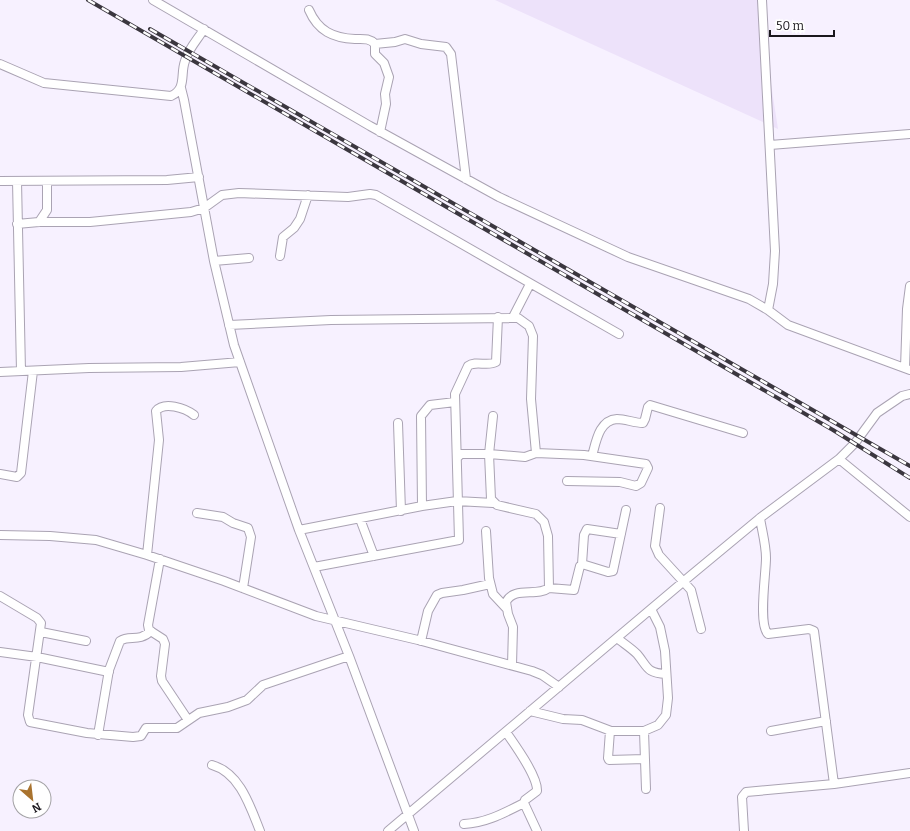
<svg xmlns="http://www.w3.org/2000/svg" width="910" height="831" font-family="Bitter,serif">
<style>
.built{fill:#ede2fa}
.lines{fill:none;stroke-linecap:round;stroke-linejoin:round}
.minor-casing{stroke:#aaa3b3;stroke-width:10}
.minor{stroke:#fff;stroke-width:8}
.rail-casing{stroke:#3b373f;stroke-width:4}
.rail{stroke:#fff;stroke-width:2.5;stroke-dasharray:8;stroke-linecap:butt}
</style>
<rect width="100%" height="100%" fill="#f7f1ff"/>
<path class="built" d="M495,0H758L778,129Z"/>
<g class="lines">
<g class="minor-casing">
<path id="minor" d="M153,0L370,126L499,197L628,257L749,299L768,310L788,325L910,370
M762,0L775,251L773,284L768,310
M309,10C318,31 333,38 355,39C364,39 369,38 375,44
M0,64L44,83L171,96C187,89 180,74 185,61C188,49 198,39 204,29
M181,88L184,100L214,261L234,345L299,530L349,656L414,831
M380,132L386,104L385,94L389,77L384,63L375,54V44L395,42L405,39L421,44L446,47L451,54L466,179
M770,145L910,134
M0,181L167,180L199,177
M17,181L21,371
M39,222L47,210V181
M17,224L39,222H90L191,212L204,208L222,195L239,193L348,197L370,194L376,195L619,334
M280,256L283,237L294,228L300,219L308,195
M214,261L249,258
M513,317L530,284
M229,325L331,320L518,318L529,326L533,336L531,399L536,453L584,455L646,464L648,468L641,483L636,486L620,482L567,481
M905,368L907,309L910,286
M0,372L89,368L181,367L240,362
M493,416L489,454L491,499L497,505L536,514L544,522L548,536L549,588C537,597 514,586 506,602L508,614L513,627L512,665
M398,423L401,511
M592,456C596,442 599,420 617,419C626,419 634,423 643,423L645,419L648,407L650,405L743,433
M457,458L461,454H489L525,457L536,453
M839,459L910,517
M0,474L17,477L21,473L33,371
M422,506L421,416L430,405L455,402
M660,508L655,546L659,555L691,590L701,629
M197,513L223,517L233,523L248,528L251,537L243,588
M760,518C762,531 766,545 766,558C766,574 758,624 768,634L809,629L814,631L834,784
M360,519L374,556
M299,530L422,506L457,501L493,503
M486,531L489,578L493,594L507,609
M0,535L50,536L96,540L147,555L224,581L316,616L418,640L532,671L542,675L559,687
M147,555L159,440L156,411C164,401 185,408 194,415
M160,559L148,625L149,630L163,639L165,644L161,676L162,681L188,720
M582,564L584,535L587,529L621,534
M314,567L459,540L455,394L468,366C476,360 487,367 496,362L498,317
M549,588L574,590L580,566L582,564L608,572L613,571L626,510
M0,596L37,618L41,623L28,715L30,722L87,733L133,737L141,736L146,728H177L199,713L228,707L247,700L263,685L349,656
M41,632L86,641
M617,638C623,643 631,648 637,654C648,667 646,673 666,674
M421,641L428,611L437,595L442,593L463,590L490,584
M0,652L37,657L109,672
M530,711L563,719L582,720L611,731H644L658,725L666,715L668,698L665,651L660,627L651,609
M610,731L608,758L609,760L645,759
M644,731L646,789
M771,731L826,721
M506,732C514,744 538,776 537,791L525,800L524,803L537,831
M98,735L109,670L120,641C130,634 138,643 151,631
M212,765C240,773 250,806 260,831
M464,824C486,823 504,813 524,803
M388,831L690,576L760,518L839,459L855,443L877,413L902,396L910,394
M744,831L742,797L746,792L834,784L910,773"/>
</g>
<use href="#minor" class="minor"/>
<g class="rail-casing">
<path id="rail" d="M88,0L833,430L910,478
M150,29L910,466"/>
</g>
<use href="#rail" class="rail"/>
</g>
<g transform="translate(32 799) rotate(152)"><circle r="19" fill="#ffffff" stroke="#a3a2a5"/>
<path d="M0-3L7 15L0 10L-7 15Z" fill="#a9732e"/>
<text y="-6" font-size="11" font-weight="bold" text-anchor="middle" fill="#1a171d">N</text>
</g>
<path d="M770 30v6h64v-6" fill="none" stroke="#1a171d" stroke-width="2"/>
<text x="776" y="30" font-size="12" fill="#1a171d" stroke="#ffffff" stroke-width="3" paint-order="stroke">50 m</text>
</svg>
